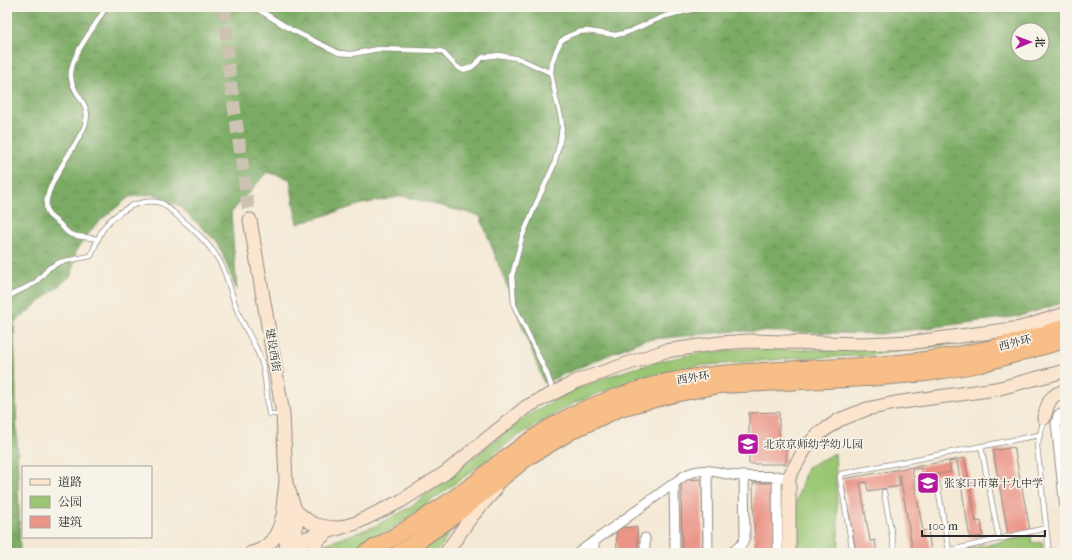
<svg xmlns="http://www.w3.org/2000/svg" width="1072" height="560" font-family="'IM FELL French Canon','Noto Serif SC',serif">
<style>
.green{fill:#9ac673;stroke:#62784f}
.forest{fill:url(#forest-crowns);stroke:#536b48;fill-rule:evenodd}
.building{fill:#eb9589}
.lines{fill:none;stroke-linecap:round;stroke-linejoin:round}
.secondary-tunnel{stroke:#ccc3b3;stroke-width:13;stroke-dasharray:13 6;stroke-linecap:butt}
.lane-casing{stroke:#908a80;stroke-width:6}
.street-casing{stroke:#908a80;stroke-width:11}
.secondary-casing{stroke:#908a80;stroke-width:15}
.highway-casing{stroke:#908a80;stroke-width:18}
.lane{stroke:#fff;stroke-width:4.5}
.street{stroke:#fff;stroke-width:9}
.secondary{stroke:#fce5cf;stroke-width:13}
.highway{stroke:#f7be88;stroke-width:16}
.labels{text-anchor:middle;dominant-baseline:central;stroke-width:3.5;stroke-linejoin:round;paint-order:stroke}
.street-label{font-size:11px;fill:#2b2b2b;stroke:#f7f3e8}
.poi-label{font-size:11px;fill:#2b2b2b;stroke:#f7f3e8;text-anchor:start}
</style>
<defs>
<pattern id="forest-crowns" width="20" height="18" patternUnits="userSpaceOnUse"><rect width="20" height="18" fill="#7bab65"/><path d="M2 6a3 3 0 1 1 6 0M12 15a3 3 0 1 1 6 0" fill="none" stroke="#658b53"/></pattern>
</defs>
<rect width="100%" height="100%" fill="#f7f3e8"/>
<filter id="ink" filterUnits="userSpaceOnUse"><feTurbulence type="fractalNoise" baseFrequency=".025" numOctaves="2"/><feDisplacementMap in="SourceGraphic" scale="8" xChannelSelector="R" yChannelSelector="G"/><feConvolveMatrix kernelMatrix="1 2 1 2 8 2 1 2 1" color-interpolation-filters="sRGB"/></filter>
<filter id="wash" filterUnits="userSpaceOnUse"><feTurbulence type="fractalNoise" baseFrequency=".012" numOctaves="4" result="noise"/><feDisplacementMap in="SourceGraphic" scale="16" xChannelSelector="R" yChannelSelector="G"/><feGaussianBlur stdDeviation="0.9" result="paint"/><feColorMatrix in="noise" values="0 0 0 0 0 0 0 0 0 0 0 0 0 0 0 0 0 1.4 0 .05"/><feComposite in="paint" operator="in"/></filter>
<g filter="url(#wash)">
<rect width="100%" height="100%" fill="#f4e9d5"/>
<path class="green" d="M978,340L863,356L798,358L695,366L639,378L574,403L516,437L471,472L392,529L345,553H326L323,545L375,526L410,507L525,417L568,392L606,377L656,362L700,353L743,349L854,350Z
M835,453L839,553H799L796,502L807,467Z
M453,525L443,544L435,553H413Z
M1031,535L1032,543L1042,542L1043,553H953Z"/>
<path class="forest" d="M7,7H1065V302L1020,316L880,334L736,331L643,340L544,383L480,216L403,196L362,204L297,224L290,179L267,172L231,213L237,291L218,243L178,205L154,194L129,197L95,225L76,251L72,275L14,323L20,553H7ZM1018,30H1042V54H1018Z"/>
<g id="blocks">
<path class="building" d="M779,412V447H786V464H749V413Z
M1065,421V471L1059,422Z
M1014,447L1030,530L1008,534L993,451Z
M965,458L976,522L981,521L983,536L970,538L957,461L949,462L951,472L922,477L921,468L912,469L923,531L928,530L931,552L913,553L900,475L898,476L900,486L868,491L866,482L860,483L870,541L875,540L877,553H856L843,479Z
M702,479L703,553H682L681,480Z
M753,483H774L775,553H755Z
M637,527L638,553H617L616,528Z"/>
</g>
</g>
<g filter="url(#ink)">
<use href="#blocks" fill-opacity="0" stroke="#908a80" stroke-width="1"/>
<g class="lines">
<path class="secondary-tunnel" d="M225,7L228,64L250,220"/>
<g class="lane-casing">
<path id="lane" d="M254,7L290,29L339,53L352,54L378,49L441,51C449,57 454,67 463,70L472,67L483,57L499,55L520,59L551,73
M97,239C90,237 76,237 70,234C66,232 62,226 59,223C56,221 52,218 49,215C35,195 78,146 85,125C93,103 72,96 71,77C69,56 96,26 106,7
M7,297L35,283L49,268L60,262L91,256C101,229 105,220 131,206C140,202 152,200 161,203C165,204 169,209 173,212C191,227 213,246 223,268C230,284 233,303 241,319C248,334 257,347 262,363C266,377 267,399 269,414H281
M553,391L547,374L514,305L512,276L522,237L535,206L554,165L560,141L562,127L561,117L556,99L551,73L552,63L556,51L561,41L568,36L578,32L587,31L616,35L628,32L665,16L703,7
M1044,419L1037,446L1049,553
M981,446L999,539
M937,482L949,551
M884,492L895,553
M853,553L840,477L841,474L1039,435
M939,553L1046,528"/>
</g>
<g class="street-casing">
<path id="street" d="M1065,413L1058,415L1056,423L1065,508
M707,470L708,553
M777,476L778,553
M674,484L675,553
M645,538V553
M578,553L684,476C706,464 720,475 742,476C758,477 773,476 789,477
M594,553V542
M731,553L742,544L745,537L744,476"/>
</g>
<g class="secondary-casing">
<path id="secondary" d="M250,220L283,414L286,481L283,508L287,553
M1044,418C1048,403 1049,395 1065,391
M288,488L295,510L297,551
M295,510C310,524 314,526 336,528
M251,553C254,552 260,551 263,548C274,542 280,529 282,518
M291,553L297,545L307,538L356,523L401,501L445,473L526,407L577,381L665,351L720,343L750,341L862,344L915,342L1021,328L1065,314
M313,553C315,543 318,539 326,534
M446,553L471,517L495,490
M789,553V477L805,449L816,436L839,420L867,409L895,403L996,389L1065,371"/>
</g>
<g class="highway-casing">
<path id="highway" d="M365,553C402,533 437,511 471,486C481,479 490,470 500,462C520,447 541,432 563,420C590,405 621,395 651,386C682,377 715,374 748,372C791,369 834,368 876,365C941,360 1004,349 1065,327
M398,553L418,541L447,521L528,457L573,430L620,408L674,394L720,385L867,378L927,373L980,364L1065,340"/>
</g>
<use href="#lane" class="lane"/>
<use href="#street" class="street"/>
<use href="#secondary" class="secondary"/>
<use href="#highway" class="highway"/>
</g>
</g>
<defs>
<g id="school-square" transform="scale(1.15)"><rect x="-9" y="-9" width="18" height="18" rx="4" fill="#b5179e" stroke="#f7f3e8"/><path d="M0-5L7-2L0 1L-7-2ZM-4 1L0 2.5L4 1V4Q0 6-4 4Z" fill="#fff"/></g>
</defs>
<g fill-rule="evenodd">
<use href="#school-square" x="748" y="444"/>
<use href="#school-square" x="928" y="483"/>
</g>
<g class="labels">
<g class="street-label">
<text transform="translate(1015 343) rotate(-14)">西外环</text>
<text transform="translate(273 350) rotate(81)">建设西街</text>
<text transform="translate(693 378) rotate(-9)">西外环</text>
</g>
<g class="poi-label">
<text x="764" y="444">北京京师幼学幼儿园</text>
<text x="944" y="483">张家口市第十九中学</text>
</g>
</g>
<rect width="1072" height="560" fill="none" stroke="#f7f3e8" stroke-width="24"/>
<rect x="22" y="466" width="130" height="72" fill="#f7f3e8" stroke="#a5a39c"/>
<rect x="30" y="479" width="20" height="6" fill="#fce5cf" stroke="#a5a39c"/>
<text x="58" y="486" font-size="12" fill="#2b2b2b">道路</text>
<rect x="30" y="496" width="20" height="12" fill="#9ac673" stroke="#a5a39c"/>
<text x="58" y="506" font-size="12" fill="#2b2b2b">公园</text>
<rect x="30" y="516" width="20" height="12" fill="#eb9589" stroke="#a5a39c"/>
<text x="58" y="526" font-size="12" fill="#2b2b2b">建筑</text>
<g transform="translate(1030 42) rotate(89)"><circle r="19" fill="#f7f3e8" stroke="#a5a39c"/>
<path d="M0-3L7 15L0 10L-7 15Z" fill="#b5179e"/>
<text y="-6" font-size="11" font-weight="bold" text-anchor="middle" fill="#2b2b2b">北</text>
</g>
<path d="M922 530v6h123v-6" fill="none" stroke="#2b2b2b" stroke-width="2"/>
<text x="928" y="530" font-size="12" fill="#2b2b2b" stroke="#f7f3e8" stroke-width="3" paint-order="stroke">100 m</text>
</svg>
